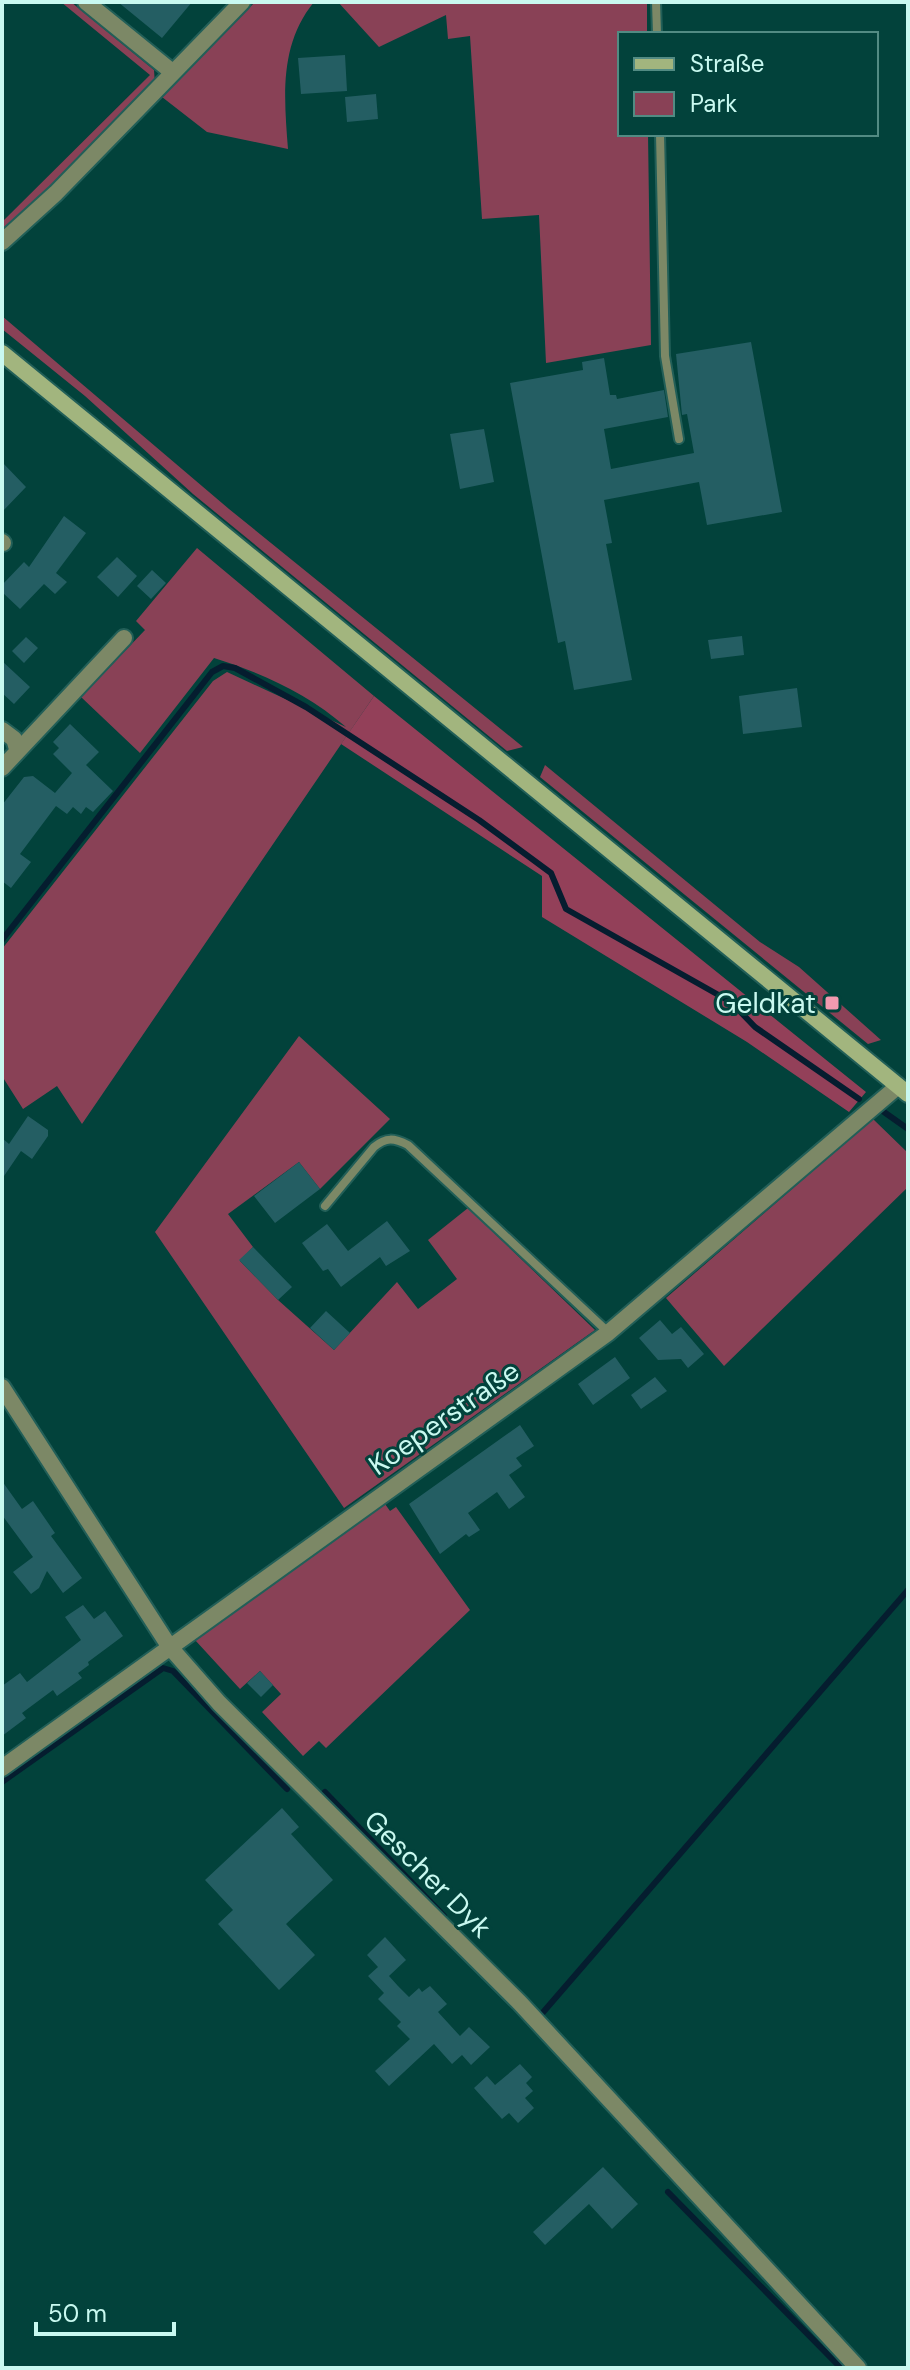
<svg xmlns="http://www.w3.org/2000/svg" width="910" height="2370" font-family="'DM Sans',sans-serif">
<style>
.green{fill:#894156}
.forest{fill:#934059}
.lines{fill:none;stroke-linecap:round;stroke-linejoin:round}
.stream{stroke:#051d2f;stroke-width:6}
.building{fill:#245e63}
.service-casing{stroke:#225f58;stroke-width:12}
.minor-casing{stroke:#225f58;stroke-width:20}
.secondary-casing{stroke:#225f58;stroke-width:20}
.service{stroke:#7c8866;stroke-width:8}
.minor{stroke:#7c8866;stroke-width:16}
.secondary{stroke:#a2b57e;stroke-width:16}
.poi-dot{fill:#f29ab0;stroke:#02423b;stroke-width:3}
.labels{text-anchor:middle;dominant-baseline:central;stroke-width:6;stroke-linejoin:round;paint-order:stroke}
.poi-label{font-size:28px;fill:#c9f9f0;stroke:#02423b;text-anchor:end}
.street-label{font-size:28px;fill:#c9f9f0;stroke:#02423b}
</style>
<rect width="100%" height="100%" fill="#02423b"/>
<path class="green" d="M61,2H71L154,70L155,85L2,234V222L150,75Z
M255,2H314C279,45 284,97 288,149L207,132L162,97Z
M338,2H647V34H620V134H648L651,345L546,363L539,215L482,219L470,36L448,39L446,15L379,47Z
M2,316L229,509L523,747L507,751L193,494L85,396L2,329Z
M197,548L374,696L82,1124L57,1086L23,1109L2,1076V949L213,681L227,672L346,727C308,694 262,673 214,658L140,753L81,697L145,630L136,621Z
M545,765L760,942L799,967L881,1040L868,1044L540,777Z
M299,1036L390,1119L320,1189L299,1162L228,1214L253,1247L240,1261L278,1300L334,1350L397,1282L418,1309L457,1279L428,1240L468,1208L595,1330L344,1508L155,1232Z
M873,1119L908,1153V1187L724,1366L666,1298Z
M385,1504L390,1511L396,1507L470,1610L326,1748L319,1741L303,1756L262,1712L281,1694L260,1671L240,1689L195,1640Z"/>
<path class="forest" d="M374,696L866,1092L849,1112L747,1042L542,917V876L341,744Z"/>
<g class="lines">
<path class="stream" d="M2,940L212,672L223,666L235,668L306,707L479,820L551,873L566,909L731,1002L755,1027L859,1099
M884,1112L908,1129
M2,1782L163,1668L173,1671L287,1789
M325,1792L444,1916
M536,2014L539,2017L908,1590
M668,2192L841,2368"/>
</g>
<path class="building" d="M118,2H192L162,38Z
M345,55L347,91L301,94L298,58Z
M376,94L378,119L347,122L345,97Z
M751,342L782,512L707,525L699,482L604,500L612,543L606,544L632,680L574,690L565,641L558,643L510,383L583,370L582,362L604,358L610,395H616L617,399L664,390L668,417L604,429L611,469L694,453L687,414L682,415L676,354Z
M484,429L494,482L460,489L450,434Z
M2,462L26,487L2,512Z
M64,516L86,533L56,573L67,582L55,594L44,584L20,609L2,592V585L24,562L29,567Z
M117,557L137,576L118,597L97,577Z
M152,570L166,583L151,599L137,586Z
M742,636L744,655L711,659L708,640Z
M26,637L38,648L24,663L12,651Z
M2,661L30,687L14,704L2,693Z
M797,688L802,727L743,734L739,696Z
M70,724L99,752L86,765L113,791L93,812L86,807L81,814L73,807L67,814L56,806L20,854L31,862L11,888L2,881V805L24,777L33,776L55,793L72,773L53,754L59,748L53,742Z
M28,1116L48,1130V1136L32,1159L21,1151L2,1179V1138L9,1144Z
M299,1162L320,1189L275,1223L254,1196Z
M387,1221L410,1251L386,1266L380,1257L341,1287L328,1269L323,1271L302,1243L327,1224L348,1251Z
M253,1247L292,1287L278,1300L239,1260Z
M326,1311L350,1333L334,1350L310,1328Z
M660,1320L672,1334L681,1327L704,1354L688,1368L681,1359L658,1360L639,1338Z
M615,1357L630,1378L593,1405L578,1384Z
M655,1377L667,1391L641,1409L631,1395Z
M520,1425L534,1446L516,1458L522,1466L509,1475L525,1497L509,1509L497,1492L468,1513L480,1530L469,1537L466,1534L440,1554L409,1504Z
M2,1481L22,1509L33,1501L55,1533L51,1536L82,1578L63,1593L47,1571L39,1588L31,1594L13,1572L33,1557L2,1515Z
M83,1605L94,1619L105,1611L123,1636L88,1662L89,1665L78,1673L82,1678L57,1696L53,1690L22,1713L26,1718L2,1736V1686L20,1673L27,1682L81,1640L65,1617Z
M260,1671L273,1685L261,1697L247,1683Z
M282,1808L299,1827L291,1834L333,1880L286,1924L315,1955L279,1990L218,1924L233,1910L205,1880Z
M385,1937L406,1960L389,1976L398,1986L409,1997L419,1988L422,1992L430,1986L447,2004L438,2012L460,2036L469,2027L490,2047L471,2065L462,2055L452,2064L434,2044L389,2086L375,2071L410,2039L397,2026L401,2022L378,1999L384,1993L368,1976L378,1967L367,1955Z
M520,2064L532,2077L526,2083L533,2091L525,2098L534,2108L518,2123L509,2113L502,2119L474,2088L487,2076L495,2085Z
M603,2167L638,2204L612,2229L589,2204L545,2245L533,2232Z"/>
<g class="lines">
<g class="service-casing">
<path id="service" d="M656,2L657,34
M660,134L665,356L679,439
M325,1206L374,1147C386,1137 394,1138 408,1145L608,1332"/>
</g>
<g class="minor-casing">
<path id="minor" d="M86,2L171,71
M2,242L56,193L242,2
M2,542L3,543
M2,730L14,739L17,749
M2,768L124,638
M2,1387L169,1646L219,1703L520,2003L858,2368
M2,1768L608,1333L897,1087"/>
</g>
<g class="secondary-casing">
<path id="secondary" d="M2,353L908,1094"/>
</g>
<use href="#service" class="service"/>
<use href="#minor" class="minor"/>
<use href="#secondary" class="secondary"/>
</g>
<rect class="poi-dot" x="824" y="995" width="16" height="16" rx="4"/>
<g class="labels">
<g class="poi-label">
<text x="816" y="1003">Geldkat</text>
</g>
<g class="street-label">
<text transform="translate(444 1418) rotate(-35)">Koeperstraße</text>
<text transform="translate(428 1874) rotate(45)">Gescher Dyk</text>
</g>
</g>
<rect width="910" height="2370" fill="none" stroke="#c9f9f0" stroke-width="8"/>
<rect x="618" y="32" width="260" height="104" fill="#02423b" stroke="#528b83" stroke-width="2"/>
<rect x="634" y="58" width="40" height="12" fill="#a2b57e" stroke="#528b83" stroke-width="2"/>
<text x="690" y="72" font-size="24" fill="#c9f9f0">Straße</text>
<rect x="634" y="92" width="40" height="24" fill="#894156" stroke="#528b83" stroke-width="2"/>
<text x="690" y="112" font-size="24" fill="#c9f9f0">Park</text>
<path d="M36 2322v12h138v-12" fill="none" stroke="#c9f9f0" stroke-width="4"/>
<text x="48" y="2322" font-size="24" fill="#c9f9f0" stroke="#02423b" stroke-width="6" paint-order="stroke">50 m</text>
</svg>
